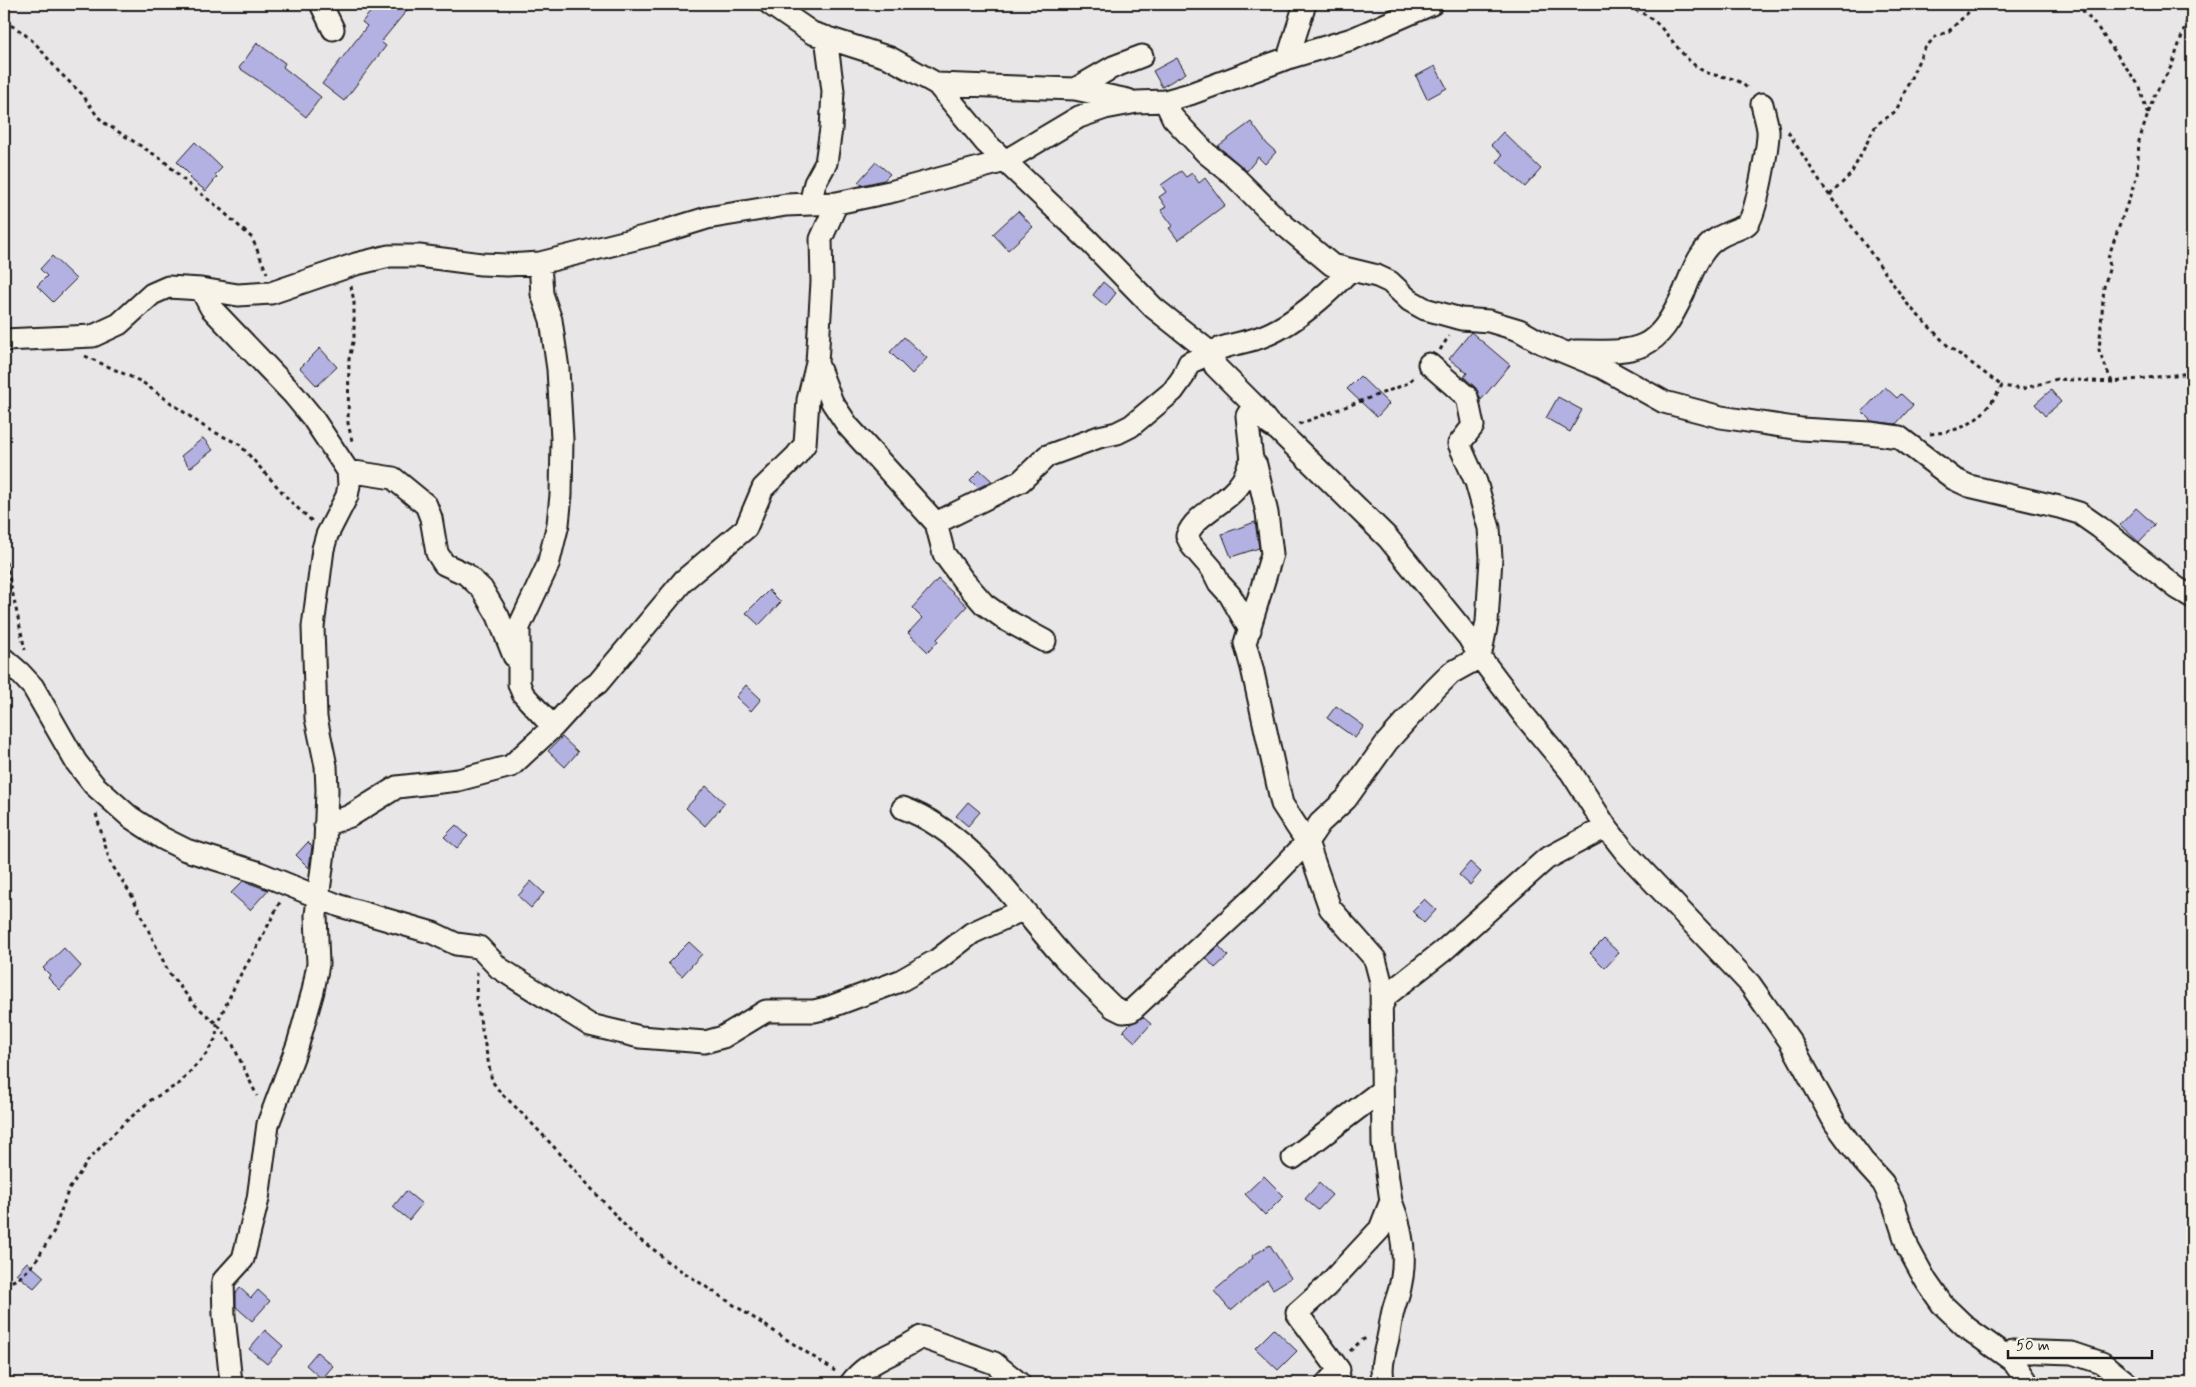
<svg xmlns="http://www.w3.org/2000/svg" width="2196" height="1387" font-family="Mynerve,sans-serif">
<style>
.building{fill:#b3b0e2;stroke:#1c1c1c}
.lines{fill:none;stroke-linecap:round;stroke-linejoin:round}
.minor-casing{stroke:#1c1c1c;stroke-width:25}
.path{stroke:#1c1c1c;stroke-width:3;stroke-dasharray:4 4;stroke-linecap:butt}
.minor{stroke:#f7f3e8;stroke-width:21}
</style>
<rect width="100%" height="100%" fill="#e9e6e7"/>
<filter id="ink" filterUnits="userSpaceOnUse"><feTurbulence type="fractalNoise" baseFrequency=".02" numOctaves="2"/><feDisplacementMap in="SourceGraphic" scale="10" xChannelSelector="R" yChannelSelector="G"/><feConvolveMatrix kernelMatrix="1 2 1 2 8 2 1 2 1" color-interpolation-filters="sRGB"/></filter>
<g filter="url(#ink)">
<path class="building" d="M377,4H412L381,42L386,46L344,101L322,84L367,26L362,22Z
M257,43L285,63L283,67L321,97L306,117L268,87L239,68Z
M1177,58L1186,73L1162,87L1153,71Z
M1435,66L1447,88L1427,99L1416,76Z
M1251,122L1267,144L1276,152L1265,164L1258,157L1247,171L1218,146Z
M1503,132L1541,169L1525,187L1497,162L1502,155L1491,145Z
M195,142L222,168L215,175L217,177L206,191L189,178L191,176L177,162Z
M876,162L890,174L884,180L862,185L858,182Z
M1181,171L1186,177L1192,173L1199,183L1205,178L1225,205L1178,240L1169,228L1173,226L1161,210L1166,207L1159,197L1166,192L1161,185Z
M1018,211L1033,227L1008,250L993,234Z
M52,256L76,279L53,302L37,286L47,276L40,269Z
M1103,282L1116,293L1106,306L1093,295Z
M1471,332L1510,365L1481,400L1476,388L1464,377L1467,373L1449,359Z
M904,337L927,358L912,374L890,352Z
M320,348L337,367L317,386L300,368Z
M1360,376L1389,404L1377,417L1347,389Z
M1885,387L1897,398L1901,394L1913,405L1896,424L1871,421L1862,412Z
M2051,390L2061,402L2045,416L2035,404Z
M1558,397L1582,410L1570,432L1546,418Z
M203,438L213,450L190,468L181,456Z
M980,470L992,481L978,488L970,480Z
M2136,508L2155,525L2139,542L2120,525Z
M1255,522L1259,548L1231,557L1222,534Z
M938,579L967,606L937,639L938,641L928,652L908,633L922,618L912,608Z
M769,590L781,602L759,625L746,613Z
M746,685L761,699L751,711L736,697Z
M1336,706L1364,726L1355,738L1327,718Z
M562,737L578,752L565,767L548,751Z
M706,786L725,803L705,826L686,808Z
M968,802L980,812L968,826L956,816Z
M456,825L468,836L457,848L444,837Z
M308,842L312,846L309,868L296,855Z
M1470,862L1481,872L1470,885L1459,875Z
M243,881L268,890L250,910L231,893Z
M531,881L544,893L531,908L518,896Z
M1424,899L1436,910L1424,923L1412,911Z
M1604,939L1619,953L1605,968L1590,953Z
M689,942L702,954L682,976L668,963Z
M1219,946L1228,956L1215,968L1206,958Z
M64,948L81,966L60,990L48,978L50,975L43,968Z
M1143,1017L1151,1024L1135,1042L1123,1031L1130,1024Z
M1264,1176L1284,1196L1265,1215L1245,1194Z
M1319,1183L1332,1195L1318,1210L1305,1199Z
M406,1191L422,1204L409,1220L393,1207Z
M1270,1245L1291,1278L1273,1289L1267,1280L1231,1311L1214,1291L1253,1258L1252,1256Z
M27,1262L44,1277L34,1288L16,1274Z
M240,1288L251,1298L258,1290L270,1301L252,1321L236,1307V1293Z
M1274,1329L1297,1351L1278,1370L1255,1348Z
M265,1330L283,1346L267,1364L249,1349Z
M317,1352L333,1366L322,1379L306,1365Z"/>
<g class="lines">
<g class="minor-casing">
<path id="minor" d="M321,4L333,29
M770,4L812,33L890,58L937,84L986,143L1086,238L1154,308L1211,353L1215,366L1254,405L1269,424L1278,430L1388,538L1469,638L1480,657L1523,714L1571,772L1606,827L1627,854L1750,984L1790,1041L1835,1123L1863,1161L1883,1183L1894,1205L1908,1248L1926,1281L1942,1304L1967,1328L2013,1361L2028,1383
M1288,58L1305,4
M937,84L1075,89L1128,100
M1075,89L1113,67L1142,56
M1165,101L1173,118L1206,153L1231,173L1278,220L1332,265L1377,276L1390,282L1409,300L1425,309L1461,319L1489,321L1519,330L1542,343L1603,368L1664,402L1721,417L1801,429L1870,433L1899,437L1954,479L1969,486L2059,507L2079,513L2099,527L2177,588L2192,597
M810,204L815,183L826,163L831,129L833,91L826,37
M201,289L211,308L294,395L312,417L348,471L349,485L347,496L327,535L323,549L313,627L316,718L326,766L327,790L325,844L316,915L318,964L313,991L298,1044L268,1124L258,1199L243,1259L223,1281L224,1316L231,1383
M4,340L93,336L119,324L152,294L168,287L201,289L238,295L271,293L356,264L389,256H419L481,264L507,265L540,263L655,234L707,218L786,205L837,203L894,191L1005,161L1079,117L1105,108L1137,102L1165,101L1190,94L1288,58L1352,39L1432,4
M1575,351C1639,352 1656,354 1684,292C1689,280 1694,265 1702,254C1711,240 1720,236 1735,230C1739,228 1745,227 1748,223C1756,216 1769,142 1768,130C1767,122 1764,113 1762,104
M817,363L832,402L848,426L936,523L944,554L963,580L984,604L1008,621L1045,641
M1215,366L1213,351C1229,344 1245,343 1261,337C1292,326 1328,294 1350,270
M1254,405L1247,416L1252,460L1256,465L1267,513L1272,554L1245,643L1252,668L1282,804L1307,842L1330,908L1375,959L1381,982L1383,1144L1391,1201L1380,1229L1326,1287L1297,1313L1339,1370L1327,1383
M348,471L393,478L426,505L431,518L437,553L444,564L466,574L482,589L498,616L514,656
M936,523L1021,481L1047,456L1099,437L1117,433L1131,426L1173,391L1183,377L1189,363L1211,353
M1250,630L1230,595L1219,583L1212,569L1192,546L1187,536C1196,512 1228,504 1242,481C1246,475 1247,467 1252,460
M4,659L20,673L33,687L76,762L94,785L130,817L162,838L186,850L257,872L340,906L433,933L456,944L479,947L499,968L590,1025L640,1037L705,1042L723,1037L766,1011H814L827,1008L900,981L937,960L972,933L1022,910
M553,727L584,693L598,683L684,580L746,528L763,488L796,456L805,444L808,400L817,363L822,282L821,239L837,203
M903,808C970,833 1013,900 1059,952C1075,971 1095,989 1113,1007L1123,1012L1131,1011L1255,896L1307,842L1320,823L1346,799L1387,742L1433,691L1451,673L1480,657L1487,622L1491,558L1489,528L1476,482L1459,444L1473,426L1467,397L1429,364
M325,825L350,816L397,787L458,780L511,766L553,727L523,694L519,684V627L548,565L558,524L561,495L562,439L558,369L551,320L542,294L540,263
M1381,1007L1387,995L1443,951L1546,859L1606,827
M1293,1158L1382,1090
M2013,1361V1351L2072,1353L2102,1363L2127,1383
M851,1383C867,1360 899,1353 921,1337L994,1363L1019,1383
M1384,1383C1379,1369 1385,1352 1388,1338C1390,1329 1391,1319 1393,1311C1395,1303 1398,1296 1400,1288C1407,1258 1403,1230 1391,1201"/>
</g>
<path class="path" d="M1620,4C1630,8 1643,12 1652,19C1670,34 1680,56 1700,69C1717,80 1733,72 1749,90
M2077,4L2098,28L2140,87L2148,116
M4,21L22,32L36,44L59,72L82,94L98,117L106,124L163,160L187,183L218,207L252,238L267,273
M1788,132L1820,182L1909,306L1947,345L2002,386
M1830,195L1851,174L1876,125L1896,111L1924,49L1935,37L1949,31L1977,4
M351,286L354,302V338L349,359L348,423L352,441
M1440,350L1449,336
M85,356L142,382L206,428L239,444L292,503L313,522
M2112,382L2099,351L2104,287L2110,266L2108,258L2137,176L2139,141L2154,96L2172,65L2191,9V4
M1299,424L1396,388L1408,383L1415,376
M1930,434C1970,430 1982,419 2002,386L2022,389L2057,379L2112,382L2192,373
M4,554L25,650
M96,814L110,862L132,896L169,973L194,1004L217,1024L233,1045L257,1096
M477,972L476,999L492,1081L500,1092C546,1135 587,1185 630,1231C641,1243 655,1248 665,1260L835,1371
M4,1284L18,1279L34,1264L54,1231L68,1191L89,1159L123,1124L151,1100L180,1083L206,1054L216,1038L217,1024L238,979L256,949L280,902
M1350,1351L1362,1340L1369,1337"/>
<use href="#minor" class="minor"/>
</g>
</g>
<rect width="2196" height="1387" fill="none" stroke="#f7f3e8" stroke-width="20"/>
<rect x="10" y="10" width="2176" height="1367" fill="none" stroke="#1c1c1c" stroke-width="2" filter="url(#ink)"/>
<path d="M2008 1350v8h144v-8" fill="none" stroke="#1c1c1c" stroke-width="2.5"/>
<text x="2016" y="1350" font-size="15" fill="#1c1c1c" stroke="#f7f3e8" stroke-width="4" paint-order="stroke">50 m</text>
</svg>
